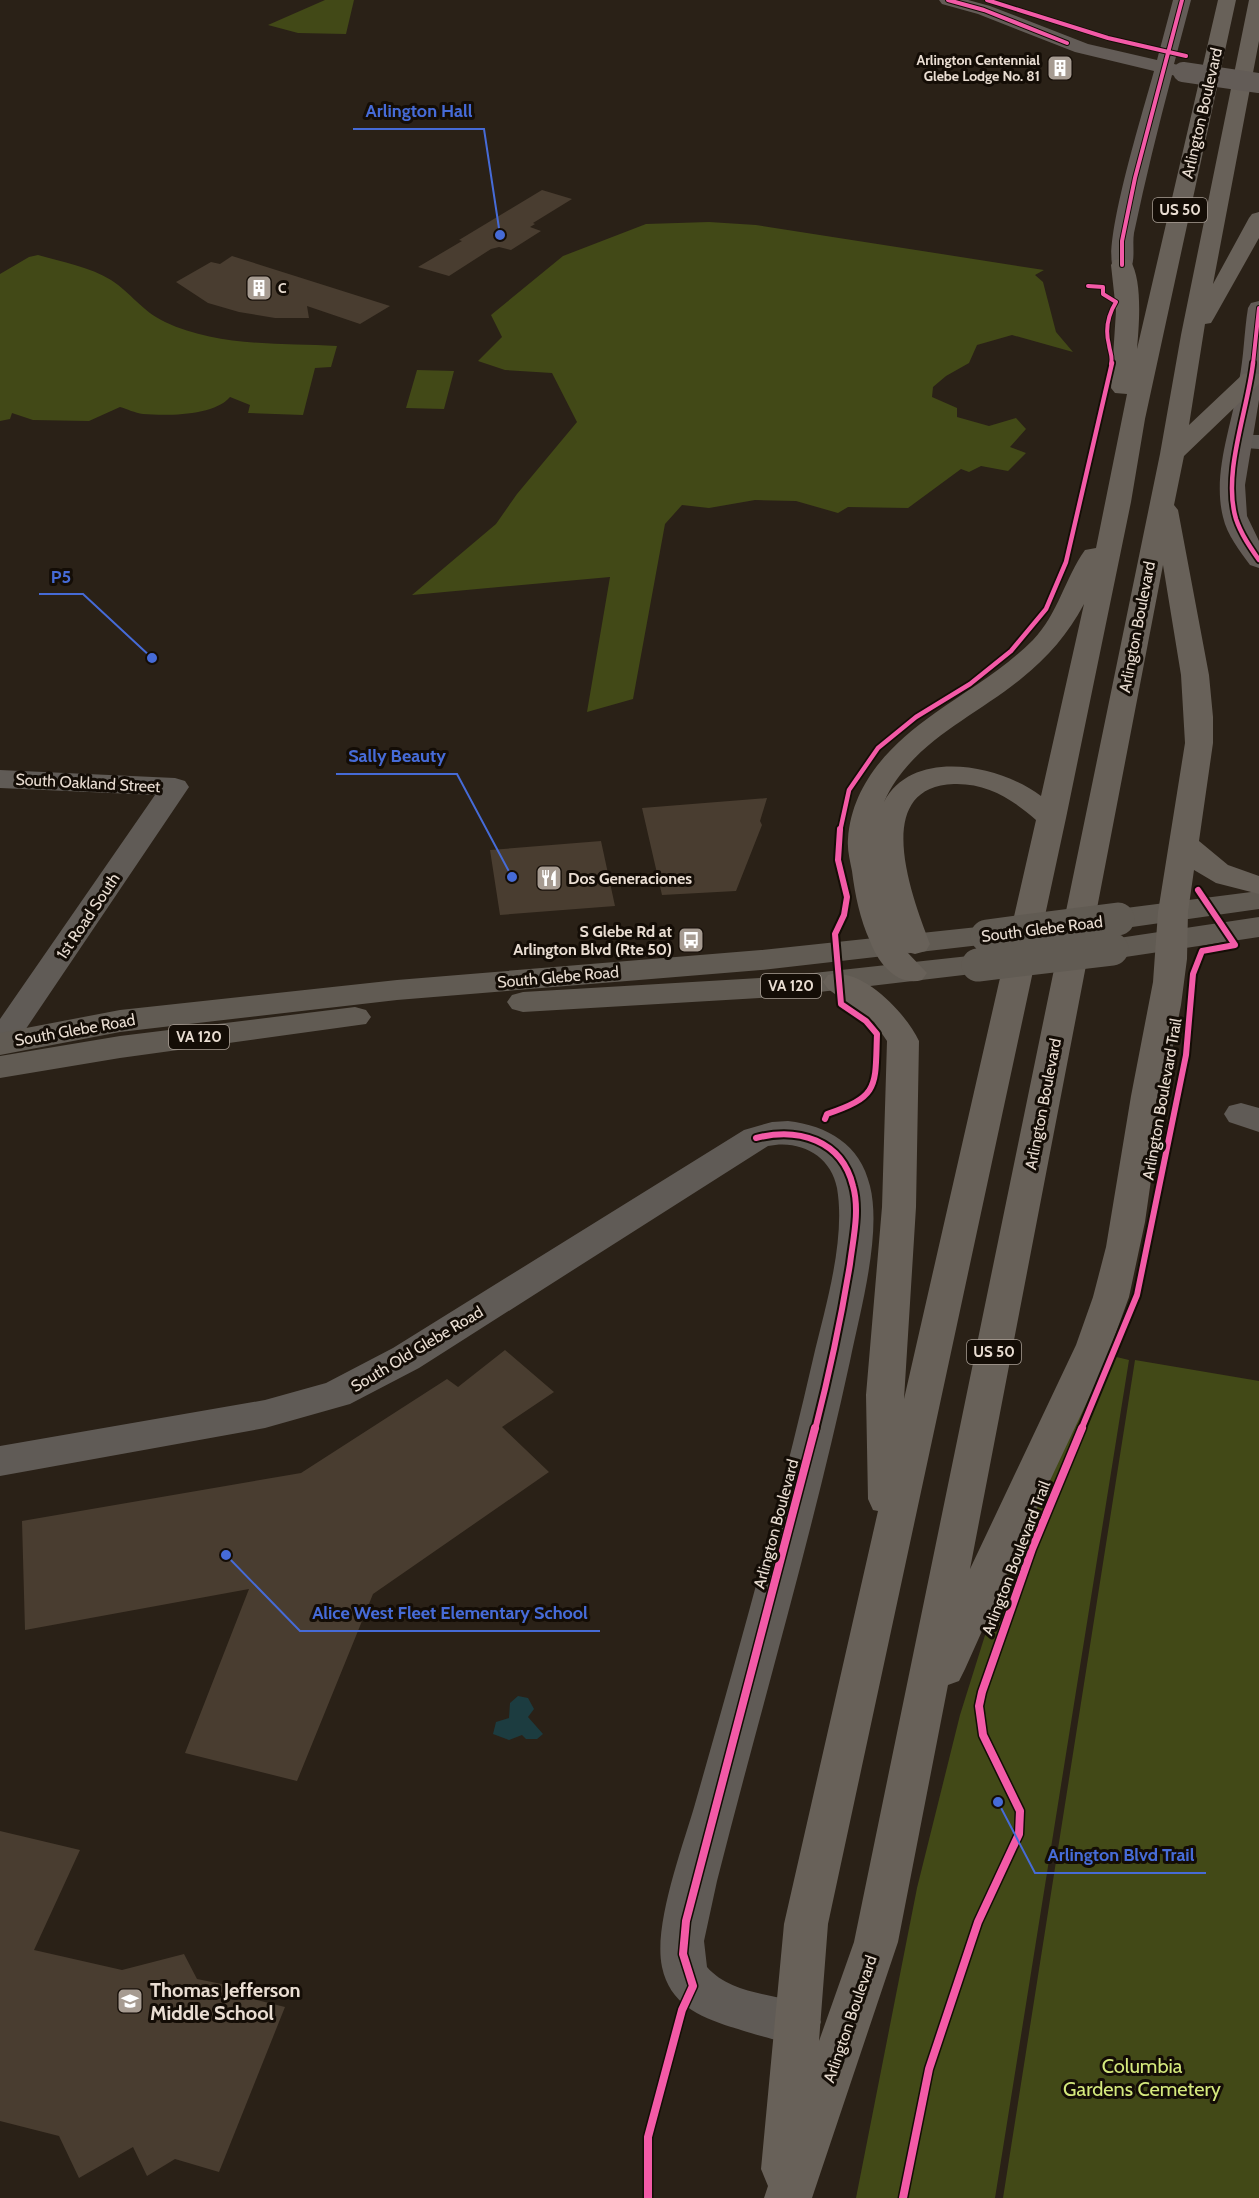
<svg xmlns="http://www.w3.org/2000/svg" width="1259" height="2198" font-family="Cabin,sans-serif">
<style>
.green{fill:#424917}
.water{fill:#1c3c40}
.building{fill:#493d30}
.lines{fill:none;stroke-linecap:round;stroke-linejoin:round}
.street{fill:#605b56;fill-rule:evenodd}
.secondary{fill:#635c57;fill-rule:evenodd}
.primary{fill:#615b53;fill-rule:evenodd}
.highway{fill:#686159;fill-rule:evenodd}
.secondary-bridge{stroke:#635c57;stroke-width:20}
.primary-bridge{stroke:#615b53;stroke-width:33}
.cycleway-far3-casing{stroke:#140d06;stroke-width:6}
.cycleway-far2-casing{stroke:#140d06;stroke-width:8}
.cycleway-far1-casing{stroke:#140d06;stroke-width:10}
.cycleway-casing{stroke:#140d06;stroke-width:11}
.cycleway-far3{stroke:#f35aa7;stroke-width:4}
.cycleway-far2{stroke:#f35aa7;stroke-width:4.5}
.cycleway-far1{stroke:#f35aa7;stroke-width:6}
.cycleway{stroke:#f35aa7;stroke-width:8}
.labels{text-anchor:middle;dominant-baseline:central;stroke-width:6;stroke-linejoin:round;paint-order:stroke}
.far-poi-label{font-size:14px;font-weight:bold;fill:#e9ddd2;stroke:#140d06;text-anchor:end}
.shield{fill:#140d06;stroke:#a99f95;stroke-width:1.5}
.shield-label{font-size:15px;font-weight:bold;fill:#e9ddd2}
.street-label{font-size:16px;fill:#e9ddd2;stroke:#140d06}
.poi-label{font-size:16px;font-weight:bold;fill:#e9ddd2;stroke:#140d06;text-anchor:start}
.near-poi-label{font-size:20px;font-weight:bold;fill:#e9ddd2;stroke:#140d06;text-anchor:start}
.near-park-label{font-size:20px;fill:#d5e97d;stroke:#140d06}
.leader{fill:none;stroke:#466bd7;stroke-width:2}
.callout-dot{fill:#466bd7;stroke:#140d06;stroke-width:2}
.callout-label{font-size:18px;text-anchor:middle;font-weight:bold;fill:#466bd7;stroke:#140d06;stroke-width:6;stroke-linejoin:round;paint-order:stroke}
</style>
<rect width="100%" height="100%" fill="#2a2117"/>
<path class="green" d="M325,0H354L346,34L298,33L268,25Z
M709,222L756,225L1044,270L1035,275L1043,282L1056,332L1073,352L1012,335L977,345L969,363L946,376L933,387L932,397L957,408V417L989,426L1016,418L1026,429L1010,447L1026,453L1008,471L981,466L969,472L961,469L908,508L848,507L838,513L796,501L755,500L709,508L682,505L665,524L633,699L587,712L610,577L412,595L496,524L517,494L577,422L552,373L505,370L478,361L502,337L491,315L563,256L646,224Z
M38,255C62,262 90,267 111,280C131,293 142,311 165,322C218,347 280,343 337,346L331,367L315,368L303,415L248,413L250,405L230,397C214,416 167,416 143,414C135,413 127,409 120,407L89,421L33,420L12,413L10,419L0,421V274L29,257Z
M417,370L454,371L444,409L406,408Z
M1100,1353L1129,1360L995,2198H856L917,1888L960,1715L997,1597Z
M1135,1360L1259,1381V2198H1003Z"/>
<path class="water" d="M518,1696L528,1698L534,1709L528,1717L543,1734L537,1739H526L522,1735L509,1740L493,1734L496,1722L509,1718L510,1703Z"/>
<path class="building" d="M542,190L572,199L533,223L535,224L530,227L541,231L511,250L499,247L491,249L449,276L418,267L462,241L459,240Z
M232,256L390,306L360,324L307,306L309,318H275L239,312L208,303L176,282L211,262L220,264Z
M767,798L760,821L762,825L736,891L662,895L642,808Z
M601,841L615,906L500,915L490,850Z
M505,1350L554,1392L502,1427L549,1472L373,1594L297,1781L185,1753L249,1589L25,1630L22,1521L301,1473L447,1379L458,1387Z
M0,1831L80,1850L34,1950L122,1970L184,1954L197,1979L227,1985L237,1995L285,2007L219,2172L175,2159L147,2176L133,2147L79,2178L59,2136L0,2121Z"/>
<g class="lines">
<path class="street" d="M1239,435H1259V449L1231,447L1227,442L1231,437Z
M0,770L175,778L185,781L189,787L11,1051L0,1054V1019L155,795L0,788Z
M1241,1103L1259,1108V1132L1229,1122L1224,1114L1229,1106Z
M788,1121C828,1126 860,1144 870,1186C882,1234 860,1312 850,1361C812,1536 761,1708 717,1881L704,1941L707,1967C732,1996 781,1994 814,2007L821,2022L814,2037C810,2039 804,2043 799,2043C787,2045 745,2031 731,2027C698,2016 670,2004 662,1967C653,1925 683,1846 695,1804C737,1656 779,1508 813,1359C825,1308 846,1240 837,1188C831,1155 799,1139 768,1146L419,1368L350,1404L265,1428L0,1476V1446L265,1400L326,1383L393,1348L744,1130L772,1122Z"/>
<path class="secondary" d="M939,0H968L990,6L1088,44L1157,60L1173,0H1191L1174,64L1190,68L1192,72L1190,76L1183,78L1172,75C1158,128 1145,180 1134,233C1132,245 1136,260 1130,270L1122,271L1114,270C1100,248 1146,102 1154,71L1075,52L978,14L942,4Z
M1259,301V400L1245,485L1247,516L1259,541V568L1250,565C1240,551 1227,535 1223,517C1212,473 1232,425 1239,381C1244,357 1244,332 1248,308L1251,303Z"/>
<path class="primary" d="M1259,891V909L1118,929L1107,926L1103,919L1107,912L1118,909Z
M1259,917V937L1112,959L1101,956L1097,949L1101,942L1112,939Z
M987,926L998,929L1002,936L998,943L761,970L397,1000L120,1032L0,1055V1033L120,1010L397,980L761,950Z
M978,955L989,958L994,965L989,972L777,997L523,1012L512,1009L507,1002L512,995L523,992L777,977Z
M355,1007L366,1010L371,1017L366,1024L120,1058L0,1078V1056L120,1036Z"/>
<path class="highway" d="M1218,0H1236L1145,419L1131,502L1066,818L828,1924L819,2041L854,1942L1160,454L1181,335L1249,0H1259V41L1213,284L1249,218L1252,214L1259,212V238L1214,318L1211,323L1205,324L1189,425L1243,374L1251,372L1259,374V384L1184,456L1174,505L1178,510L1209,675L1213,717V743L1199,841L1228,865L1259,876V894L1216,883L1194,870L1188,912L1187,959L1181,1005L1163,1096L1145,1222L1129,1297L1103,1368L1038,1506L965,1669L959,1681L948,1685L898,1942L812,2198H764L768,2186L761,2169L784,1924L878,1511L873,1510L868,1499L866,1395L882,1207L887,1041L874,1022L828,989L823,982L828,975C861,966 906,1013 919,1041L916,1207L904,1399L1036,820C1012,799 987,783 954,784C869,787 913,899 930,944L926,951L915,954L907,952L927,973L922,980C897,987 878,963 870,941C860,919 855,895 852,871C850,861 847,849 848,839C852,783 891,744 935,713C968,690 1004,669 1033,640C1058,614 1065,578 1085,550L1096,548L1127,394L1115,393L1111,388L1116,311L1111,265L1114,260L1122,259L1130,260C1143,280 1139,326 1137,349ZM1163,565L1181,675L1185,743L1158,912L1153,982L1131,1096L1106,1247L1093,1297L1076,1345L970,1569ZM1084,604L1041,796C1000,765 913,747 884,802C911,742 973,718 1022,678C1048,657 1068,634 1084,604Z"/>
<path class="secondary-bridge" d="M1183,72L1259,83"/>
<path class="primary-bridge" d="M987,936L1118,919
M978,965L1112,949"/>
<g class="cycleway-far3-casing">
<path id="cycleway-far3" d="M948,0L984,10L1067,43
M987,0L1108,38L1186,56
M1122,265V241L1135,178L1182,0
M1088,286L1103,287V294L1116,302C1108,315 1105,330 1109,345C1110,353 1113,356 1111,364
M1253,364L1259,308"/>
</g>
<g class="cycleway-far2-casing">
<path id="cycleway-far2" d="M1253,363C1248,410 1222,473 1236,519C1241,534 1250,547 1259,560
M840,831L849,790L878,748L916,717L970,684L1011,651L1046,609L1066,562L1112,363"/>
</g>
<g class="cycleway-far1-casing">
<path id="cycleway-far1" d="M825,1119L827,1114C880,1096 875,1087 877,1034L866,1021L841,1004L835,934L844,915L847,897L838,860L840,829
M756,1138C798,1127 842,1140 853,1186C860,1211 853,1239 850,1264C841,1319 829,1375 815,1430
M1081,1430L1137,1295L1186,1055L1193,974L1202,951L1235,945L1198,890"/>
</g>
<g class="cycleway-casing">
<path id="cycleway" d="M648,2198V2137L682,2010L693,1986L683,1954L686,1921L815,1428
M903,2198L929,2069L978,1922L1019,1834L1020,1811L983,1735L979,1706L982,1692L1032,1549L1082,1428"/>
</g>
<use href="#cycleway-far3" class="cycleway-far3"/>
<use href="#cycleway-far2" class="cycleway-far2"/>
<use href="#cycleway-far1" class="cycleway-far1"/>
<use href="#cycleway" class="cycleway"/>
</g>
<defs>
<g id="building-square" transform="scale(1.35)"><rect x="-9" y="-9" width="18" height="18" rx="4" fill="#a69b91" stroke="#140d06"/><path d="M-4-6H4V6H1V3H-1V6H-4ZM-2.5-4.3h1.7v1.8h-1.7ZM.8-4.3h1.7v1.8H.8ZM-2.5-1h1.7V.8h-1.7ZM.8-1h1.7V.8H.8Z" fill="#fff"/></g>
<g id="restaurant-square" transform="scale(1.35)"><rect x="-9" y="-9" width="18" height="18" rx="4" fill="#a69b91" stroke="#140d06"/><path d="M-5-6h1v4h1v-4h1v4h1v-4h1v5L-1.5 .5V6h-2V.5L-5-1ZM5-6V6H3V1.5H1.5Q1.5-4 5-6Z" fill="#fff"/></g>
<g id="bus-square" transform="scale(1.35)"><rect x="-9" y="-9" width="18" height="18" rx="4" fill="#a69b91" stroke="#140d06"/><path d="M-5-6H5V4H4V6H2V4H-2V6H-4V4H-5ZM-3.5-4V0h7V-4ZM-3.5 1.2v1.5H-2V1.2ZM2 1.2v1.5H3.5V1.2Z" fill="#fff"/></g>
<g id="school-square" transform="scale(1.35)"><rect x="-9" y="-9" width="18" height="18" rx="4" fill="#a69b91" stroke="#140d06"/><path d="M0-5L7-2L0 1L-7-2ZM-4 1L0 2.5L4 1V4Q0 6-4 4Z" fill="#fff"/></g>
</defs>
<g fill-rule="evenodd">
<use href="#building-square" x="1060" y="68"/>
<use href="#building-square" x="259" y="288"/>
<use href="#restaurant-square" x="549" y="878"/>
<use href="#bus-square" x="691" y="940"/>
<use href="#school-square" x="130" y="2001"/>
</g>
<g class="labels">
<g class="far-poi-label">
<text x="1040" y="60">Arlington Centennial<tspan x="1040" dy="16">Glebe Lodge No. 81</tspan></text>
<text x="278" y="288" text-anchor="start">C</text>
</g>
<g class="shield">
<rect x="1153" y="198" width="54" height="24" rx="4.5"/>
<rect x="761" y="974" width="60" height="24" rx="4.5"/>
<rect x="169" y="1025" width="60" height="24" rx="4.5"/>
<rect x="967" y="1340" width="54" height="24" rx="4.5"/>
</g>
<g class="shield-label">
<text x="1180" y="210">US 50</text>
<text x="791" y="986">VA 120</text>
<text x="199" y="1037">VA 120</text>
<text x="994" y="1352">US 50</text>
</g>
<g class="street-label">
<text transform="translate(1202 113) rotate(-77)">Arlington Boulevard</text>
<text transform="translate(1137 627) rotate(-79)">Arlington Boulevard</text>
<text transform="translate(88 783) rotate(3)">South Oakland Street</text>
<text transform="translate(88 916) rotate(-56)">1st Road South</text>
<text transform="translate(1042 929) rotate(-7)">South Glebe Road</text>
<text transform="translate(558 977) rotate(-5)">South Glebe Road</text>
<text transform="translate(75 1030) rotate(-10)">South Glebe Road</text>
<text transform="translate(1162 1099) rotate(-80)">Arlington Boulevard Trail</text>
<text transform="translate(1043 1104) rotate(-79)">Arlington Boulevard</text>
<text transform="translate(417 1349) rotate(-31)">South Old Glebe Road</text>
<text transform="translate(776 1524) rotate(-75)">Arlington Boulevard</text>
<text transform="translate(1016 1558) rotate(-69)">Arlington Boulevard Trail</text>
<text transform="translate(850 2019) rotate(-71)">Arlington Boulevard</text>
</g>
<g class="poi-label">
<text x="568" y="878">Dos Generaciones</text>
<text x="672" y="931" text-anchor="end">S Glebe Rd at<tspan x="672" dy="18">Arlington Blvd (Rte 50)</tspan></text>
</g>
<g class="near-poi-label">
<text x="150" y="1990">Thomas Jefferson<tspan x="150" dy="23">Middle School</tspan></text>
</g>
<g class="near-park-label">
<text x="1142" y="2066">Columbia<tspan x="1142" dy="23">Gardens Cemetery</tspan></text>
</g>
</g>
<path class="leader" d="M500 235L484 129H353M152 658L83 594H39M512 877L457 774H336M226 1555L300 1631H600M998 1802L1035 1873H1206"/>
<g class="callout-dot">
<circle cx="500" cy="235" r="6"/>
<circle cx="152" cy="658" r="6"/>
<circle cx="512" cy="877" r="6"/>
<circle cx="226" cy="1555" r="6"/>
<circle cx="998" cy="1802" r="6"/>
</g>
<g class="callout-label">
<text x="419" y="117">Arlington Hall</text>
<text x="61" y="583">P5</text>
<text x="397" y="762">Sally Beauty</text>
<text x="450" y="1619">Alice West Fleet Elementary School</text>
<text x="1121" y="1861">Arlington Blvd Trail</text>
</g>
</svg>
